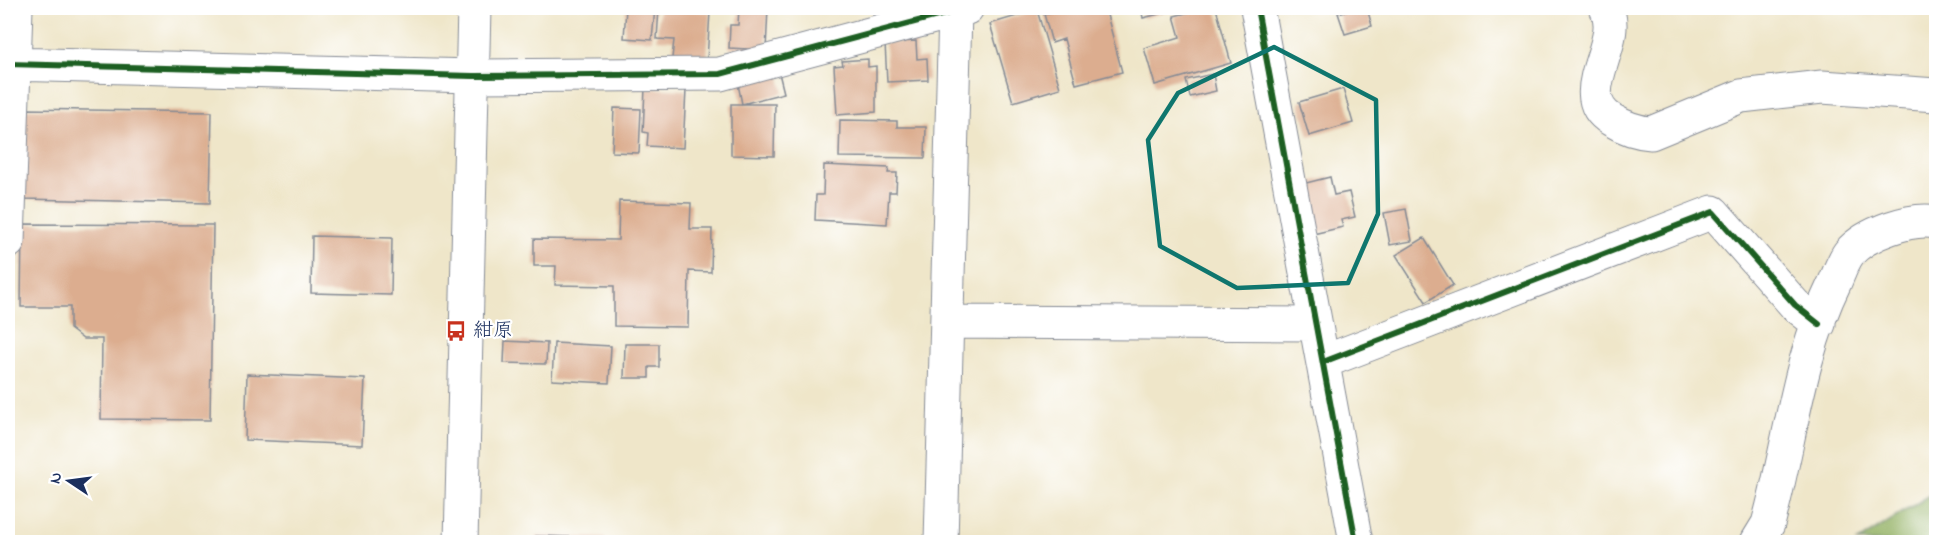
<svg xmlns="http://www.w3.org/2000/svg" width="1944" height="550" font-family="'Indie Flower','Klee One',sans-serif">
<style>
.forest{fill:#92b062;stroke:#567060;stroke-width:1.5}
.building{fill:#dcad8f}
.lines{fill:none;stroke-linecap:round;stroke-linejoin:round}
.minor-casing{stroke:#858a94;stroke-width:35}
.trunk-casing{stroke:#858a94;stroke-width:35}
.minor{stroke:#fff;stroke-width:33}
.trunk{stroke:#fff;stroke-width:33}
.cycleway-casing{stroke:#fff;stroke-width:10}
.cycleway{stroke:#1b5e20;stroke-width:6}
.marked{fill:none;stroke:#0f766e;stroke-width:4.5;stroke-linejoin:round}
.labels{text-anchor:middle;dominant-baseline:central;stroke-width:4.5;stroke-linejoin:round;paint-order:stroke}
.poi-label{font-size:20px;fill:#1b2f5e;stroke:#fff;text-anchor:start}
</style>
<rect width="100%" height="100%" fill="#fff"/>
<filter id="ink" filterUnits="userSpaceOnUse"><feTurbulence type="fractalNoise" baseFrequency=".0167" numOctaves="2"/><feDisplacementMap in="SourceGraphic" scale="12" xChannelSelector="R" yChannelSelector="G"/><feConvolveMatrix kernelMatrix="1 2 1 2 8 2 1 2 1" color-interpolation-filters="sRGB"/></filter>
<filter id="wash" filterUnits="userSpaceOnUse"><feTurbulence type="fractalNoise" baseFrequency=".008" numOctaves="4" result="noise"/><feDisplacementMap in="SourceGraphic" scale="24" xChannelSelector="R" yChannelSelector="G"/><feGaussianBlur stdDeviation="1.35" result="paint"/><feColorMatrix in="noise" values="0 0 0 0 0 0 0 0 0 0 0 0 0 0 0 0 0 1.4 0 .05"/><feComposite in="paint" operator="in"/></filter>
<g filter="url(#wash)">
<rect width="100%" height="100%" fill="#efe6c9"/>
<path class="forest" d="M1936,491V542H1857Z"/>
<g id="blocks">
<path class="building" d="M626,8H655L652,40L624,38Z
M659,8L710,12L707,60L672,58L674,40L657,39Z
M739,8H768L766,50L729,48L730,25H738Z
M1070,8H1114L1106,11L1122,72L1076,84L1064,39L1052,43L1044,14Z
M1141,8H1165L1167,12L1143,18Z
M1206,8H1216L1231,63L1155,85L1144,48L1180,37L1174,16Z
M1357,8H1367L1372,26L1345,34L1338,13Z
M1037,10L1060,88L1013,102L990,24Z
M916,41L917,59L927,58L928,80L887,82L885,43Z
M868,59V67L876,66V112L837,115L834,66L843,65L842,61Z
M778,69L784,93L742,104L737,79Z
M1213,74L1216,91L1190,97L1186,80Z
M645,88L686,90L683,148L647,146L648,133L643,132Z
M1343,89L1353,123L1309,136L1299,102Z
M731,104H775L774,156L731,155Z
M614,108L641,109L639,153L612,152Z
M25,109L212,112L210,203L23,199Z
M840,120L897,121V127H926L925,158L839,157Z
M824,165L889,168L888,173H897L896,192H889L887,224L815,220L816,195H823Z
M1330,177L1334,195L1349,192L1355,217L1341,220L1343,227L1313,234L1302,184Z
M619,201L691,203L690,229H712L711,272L689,271L688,327L614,326V286L555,285L556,266H534V239L618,240Z
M1406,209L1412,241L1390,245L1384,213Z
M22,224L213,225L210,420L101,419L102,339H83L70,329V307H21Z
M312,236L392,238L391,295L311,293Z
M1424,238L1453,285L1426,302L1396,255Z
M505,341L547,343L546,364L504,363Z
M554,343L611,346L609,383L552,380Z
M625,344H659V367H649V378H624Z
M247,374L365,379L362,445L245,440Z
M536,536L605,538V542H536Z"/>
</g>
</g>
<g filter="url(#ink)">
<use href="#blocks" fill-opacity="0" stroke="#858a94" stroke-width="1.5"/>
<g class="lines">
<g class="minor-casing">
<path id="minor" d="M1257,8L1356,542
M1606,8C1625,42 1569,95 1612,120C1625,128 1636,132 1651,133L1741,96L1822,87L1936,95
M8,64L473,76L720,74L967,8
M8,242L16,8
M947,322L1315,324
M1323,362L1713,212L1795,305L1819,324
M941,542L955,11
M1757,542L1768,524C1790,445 1798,357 1835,282C1839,273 1843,261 1849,253C1866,233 1912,217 1936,222"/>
</g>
<g class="trunk-casing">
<path id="trunk" d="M461,542L474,8"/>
</g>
<use href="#minor" class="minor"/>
<use href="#trunk" class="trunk"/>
<g class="cycleway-casing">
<path id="cycleway" d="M1257,8L1356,542
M8,64L473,76L720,74L967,8
M1323,362L1713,212L1795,305L1819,324"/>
</g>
<use href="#cycleway" class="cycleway"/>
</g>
</g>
<path class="marked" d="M1274,47L1376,100L1378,214L1348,283L1237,288L1160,246L1148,140L1178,93Z"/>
<defs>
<g id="bus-bare" transform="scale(1.62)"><path d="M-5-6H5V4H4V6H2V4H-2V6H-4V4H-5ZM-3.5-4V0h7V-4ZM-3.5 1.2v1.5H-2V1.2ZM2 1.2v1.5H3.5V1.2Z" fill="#c8321e" stroke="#fff" stroke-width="2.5" paint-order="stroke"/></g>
</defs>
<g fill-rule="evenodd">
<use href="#bus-bare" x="456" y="331"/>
</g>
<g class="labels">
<g class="poi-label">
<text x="473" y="331">紺原</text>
</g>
</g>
<rect width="1944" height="550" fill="none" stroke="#fff" stroke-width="30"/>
<g transform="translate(69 481) rotate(283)" stroke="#ffffff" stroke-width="4.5" paint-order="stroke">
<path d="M0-4.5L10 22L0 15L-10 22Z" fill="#1b2f5e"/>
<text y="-9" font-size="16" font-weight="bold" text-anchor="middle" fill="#1b2f5e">N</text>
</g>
</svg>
